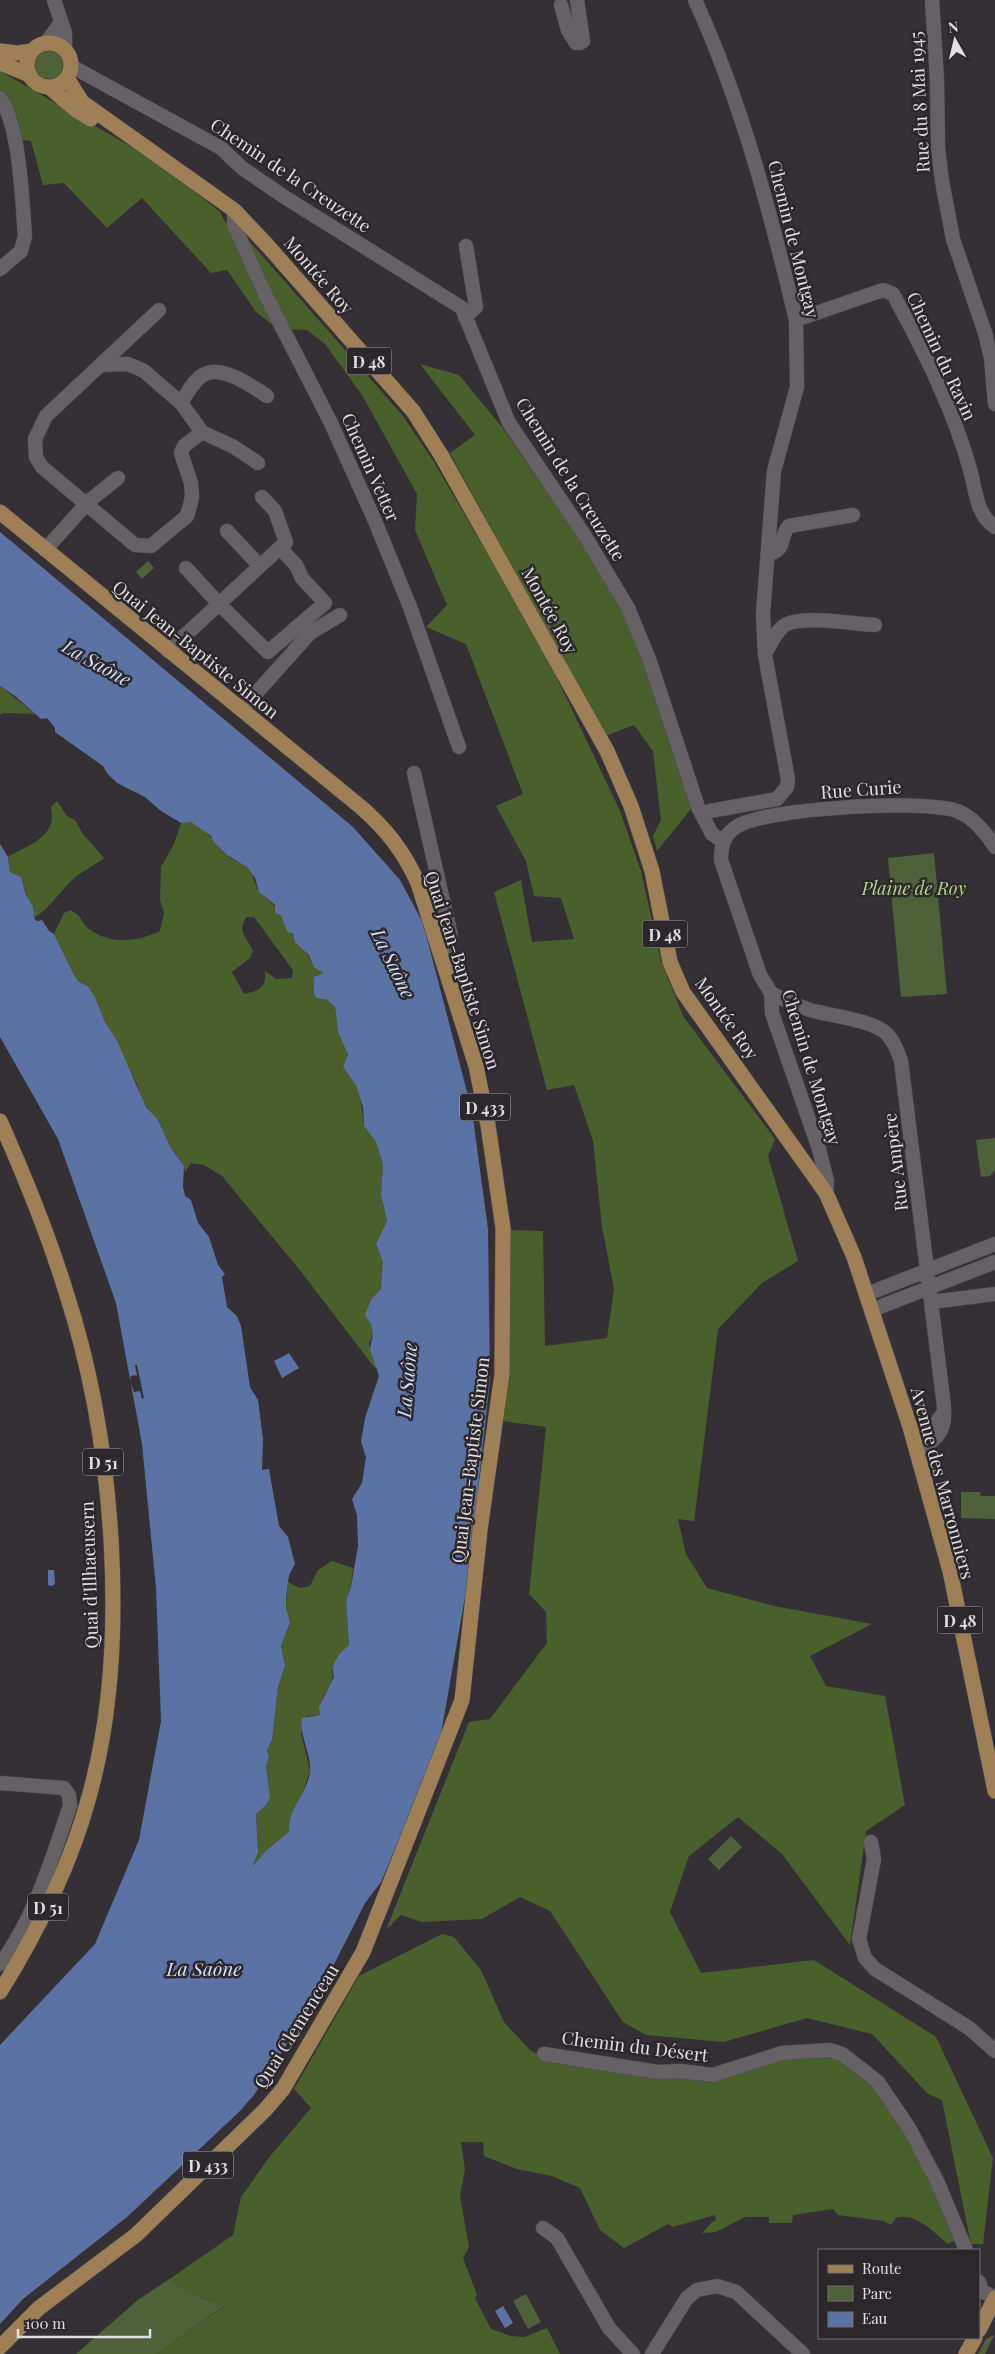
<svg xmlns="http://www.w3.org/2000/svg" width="995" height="2354" font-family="'Playfair Display',serif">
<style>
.green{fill:#4f6138}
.forest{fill:#4a602c;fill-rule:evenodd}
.water{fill:#5b73a4}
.pier{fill:#353035}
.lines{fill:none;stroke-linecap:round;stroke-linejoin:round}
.minor-casing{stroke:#4f4c4f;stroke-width:15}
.major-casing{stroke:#4f4c4f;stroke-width:16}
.minor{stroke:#656165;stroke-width:14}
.major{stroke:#9f8056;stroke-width:15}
.labels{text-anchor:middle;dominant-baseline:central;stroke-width:5;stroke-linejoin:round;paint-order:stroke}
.shield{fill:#2b272b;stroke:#aba8ab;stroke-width:1}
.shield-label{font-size:16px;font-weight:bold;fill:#e2dfe2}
.street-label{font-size:18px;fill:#e2dfe2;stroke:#2b272b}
.park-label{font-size:18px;font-style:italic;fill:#b2d686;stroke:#2b272b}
.water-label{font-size:19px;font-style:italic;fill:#d1e0fe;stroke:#2b272b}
</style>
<rect width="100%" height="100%" fill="#353035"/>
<path class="green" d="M35 65a14 14 0 1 1 28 0a14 14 0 1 1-28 0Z
M148,561L154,568L142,579L136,572Z
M934,853L947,994L901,997L888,858Z
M995,1138V1170L990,1176L981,1177L976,1140Z
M961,1492H980L981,1496H995V1519L961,1518Z
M731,1836L742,1847L719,1870L708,1859Z
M171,2278C186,2297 204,2299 227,2304L157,2354H76L139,2299Z
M526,2294L541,2322L528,2329L513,2301Z
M994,2335L985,2354H978L986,2339Z"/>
<path class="forest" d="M0,71L159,163L220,212L228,227L244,235L403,416L434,462L545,653L620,811L641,871L661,961L683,1016L775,1139L768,1156L798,1261L762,1283L718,1329L694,1521L678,1519L686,1554L707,1588L774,1606L872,1624L810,1656L826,1686L885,1696L905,1805L866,1831L850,1945L782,1854L738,1817L689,1856L670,1912L701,1973L814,1960L936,2037L993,2158L983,2244H971L942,2100L928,2094L872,2034L807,2018L724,2042L646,2035L623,2022L550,1911L520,1897L482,1919L422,1922L401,1915L386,1930L469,1722L490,1719L547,1643L546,1612L529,1594L546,1427L503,1421L510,1372V1230L543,1231L545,1346L607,1338L614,1289L602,1227L593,1141L574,1085L547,1090L494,892L521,880L532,942L574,939L561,898L534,896L526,861L496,806L523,794L466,644L426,627L447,605L415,530L417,494L362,395L325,344L307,330L278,329L256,312L227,270L211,273L142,198L107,228L64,183L43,185L31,141L22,140L18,118L0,90Z
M420,364L459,375L502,427L604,575L630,624L691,809L657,851L653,836L661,820L653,751L634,725L605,736L450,453L475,435Z
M0,686L35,714L3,713L0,715Z
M57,801L67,816L75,820L83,834L104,858C93,867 81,871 71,881C58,894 49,909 34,918L21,877L10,872L8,857C22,848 46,841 51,823C53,819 51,811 51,807Z
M186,821C206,825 213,843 227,855C233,861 241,862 247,867C255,874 253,884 259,891C269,903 284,910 286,928C296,938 305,949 312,962C314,966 320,969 323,973L314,977V994L316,998L327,1000L335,1007L338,1032L347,1048V1059L360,1096L364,1126L376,1142L383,1165L381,1195L387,1221L376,1244L383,1262V1275L381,1289L372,1298L370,1305L373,1334L369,1344L377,1368L374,1367L303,1274L222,1176L204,1165L191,1163L185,1172L184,1166L171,1148L158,1120L152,1115L142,1100L137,1084L105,1022L95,997L88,986L79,982L74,975L54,934L64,913L70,910C85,918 80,922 89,929C110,945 138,942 160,931L164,913L160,900L161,867L174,844L181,823ZM246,917H254L293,970L292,978L276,979L265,971C267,988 258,991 244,994L232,972L250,958L253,951C247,937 237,933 246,917Z
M332,1561L353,1568L351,1587L346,1600L349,1645L332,1671C335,1683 327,1689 323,1698C320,1703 321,1710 320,1715L306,1716L301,1733L310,1771L289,1832L253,1867L258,1852L256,1814L266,1805L269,1789L266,1766L269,1757L267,1750L272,1740L278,1687L285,1666L281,1646L289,1627L286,1608L288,1582L300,1588L310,1586L318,1570Z
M442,1934L454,1937L481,1970L504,2022L530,2050L544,2058L719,2080L782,2057L831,2055L872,2081L916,2148L955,2240L948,2244C935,2233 914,2211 896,2218L891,2225L884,2221L838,2215L833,2209L793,2215L792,2223H769V2217H745L716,2232L702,2233L712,2222L716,2220L715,2215L673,2227L668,2224L624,2248L600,2230L580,2188L552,2176L517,2169L484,2156L483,2142H461L465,2169L460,2196L469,2247L463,2258L477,2295L475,2298L491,2329L511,2336L524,2337L547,2328L560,2354H157L226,2305C203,2296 188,2300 171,2278L233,2235L241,2197L271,2155L311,2108L294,2089L359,1976Z"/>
<path class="water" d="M0,532L353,827L400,880L423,923L472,1111L488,1229L490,1379L468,1580L439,1745L381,1882L365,1903L317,1998L254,2095L239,2112L127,2217L23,2299L0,2324V2045L95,1944L139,1840L161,1721L156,1588L142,1444L116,1303L58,1139L0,1037V844L8,857L10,872L21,877L26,895L33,907L34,918L37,921L42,920L49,931L54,934L74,975L79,982L88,986L95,997L105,1022L117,1041L146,1107L158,1120L171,1148L184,1166L183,1187L185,1196L191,1200L198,1223L209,1237L218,1265L225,1274L222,1277L227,1307L237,1316L241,1326L250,1387L258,1400L263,1439L262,1470L269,1469L279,1526L288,1537L295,1564L289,1575L286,1598V1608L290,1623L281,1646L285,1666L278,1687L272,1740L267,1750L269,1757L266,1766L270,1797L266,1805L256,1814L258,1852L253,1866L267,1850L289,1832C287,1810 307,1794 310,1772C312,1754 299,1737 302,1718L320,1715L319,1707L334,1677C330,1663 339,1654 349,1645L346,1600L351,1587L358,1546L357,1515L352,1499L362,1483L366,1457L361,1442L365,1418L379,1376L370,1349L373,1334L371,1324L365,1315L372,1298L381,1289L383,1262L376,1244L387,1221L381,1195L383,1165L376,1142L364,1126L363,1107L356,1085L343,1067L348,1054L338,1032L335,1007L327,1000L316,998L314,994V977L323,973L314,967L309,955L295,942L293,934L287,931L281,915L275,913V905L259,892L255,878L247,867L227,855L213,841L211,836L191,822L181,823L161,811L145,797L117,783L107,773L103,766L55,732V728L47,718L41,719L15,696L0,686Z
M289,1353L299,1368L282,1378L274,1361Z
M48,1570H54L55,1584L52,1586L48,1585Z
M503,2306L513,2323L505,2328L495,2311Z"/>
<path class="pier" d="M135,1365H137L144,1398L142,1399L140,1391L134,1392L130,1381L131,1376L137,1375Z"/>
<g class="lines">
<g class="minor-casing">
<path id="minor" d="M54,0L65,33V49
M695,0C742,103 770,211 796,320L797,387L774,471L763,614L765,655L788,779L787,787L777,799L710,811L703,816
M932,0L937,80L938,148L942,181L953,239L985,333L991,358L995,404
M561,5L568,30L576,43H580L583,41L577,0
M46,43L61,22
M71,66L221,148L242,168L286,198L462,308L509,423L585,536L628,608L649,659L698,807L712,834L723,841
M0,98C20,125 22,201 25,236L21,251L0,269
M234,210V225L265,294L330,421L375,521L410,607L459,747
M159,310L46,416L35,439L36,457L42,467L135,545L151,546L187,516L190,506L192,496L191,483L181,453L184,446L202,432
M465,317L476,307L466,246
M796,320L883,290L893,294C924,351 954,410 971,473C976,493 977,515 995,527
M101,365L128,364L144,371L181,403L202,432L234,447L258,463
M181,403C187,394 193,381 203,375C221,364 252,386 267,396
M227,531L260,566
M45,550L89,501L118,478
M768,554C788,549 778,538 789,526L853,515
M186,568L219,604L268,652L325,603L302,578L296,565L280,548
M168,651L286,542L275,511L262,497
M765,654C770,645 776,631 785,625C802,615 854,624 875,625
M241,710L310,633L340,615
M414,773L451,936L448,946L440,951
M771,993C784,1000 796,1005 810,1010C831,1016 871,1019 887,1034C894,1042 898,1051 901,1061L942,1390C946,1420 948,1436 917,1450
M826,1193L827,1181L819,1149L772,1013L771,993L760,975L721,860C721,846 724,835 736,827C763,808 924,799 957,811C972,816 987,834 995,847
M867,1294L995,1244
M932,1302L995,1294
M872,1310L995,1262
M912,1433L934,1426L944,1412
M0,1783L64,1788L69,1795L70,1806C52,1858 34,1920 0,1964
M871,1842L874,1859L859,1939L865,1958L875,1969L969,2028L995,2051
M544,2054L658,2072L680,2071L713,2075L782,2053L830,2050L842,2054L878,2082L909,2128L937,2181L966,2250
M543,2228L557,2238L609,2328L633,2354
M979,2282L982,2291L995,2298
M652,2354L687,2298L697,2290L717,2286L736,2292L803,2354"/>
</g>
<g class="major-casing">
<path id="major" d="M27 65a22 22 0 1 1 44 0a22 22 0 1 1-44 0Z
M0,51L17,53L32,51
M0,63L30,75
M67,78L82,102L234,210L267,245L413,411L441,455L607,751L631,806L652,871L670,962L683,992L826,1193L854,1257L910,1427L950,1571L995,1791
M49,87L76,110L91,119
M0,512L362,808C387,830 404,852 418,883L476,1066L488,1125L503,1228L502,1374L480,1530L462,1700L363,1952L283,2089L265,2110L136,2235L39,2308L0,2347
M0,1121C25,1177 48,1234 66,1292C114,1440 131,1647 89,1797C70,1867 38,1931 0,1992
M979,2330L995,2298
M966,2354L975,2338"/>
</g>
<use href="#minor" class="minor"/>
<use href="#major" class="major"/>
</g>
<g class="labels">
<g class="shield">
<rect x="346.5" y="347.5" width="45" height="27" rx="4"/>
<rect x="642.5" y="920.5" width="45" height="27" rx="4"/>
<rect x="460" y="1093.5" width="50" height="27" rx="4"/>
<rect x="83" y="1448.5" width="40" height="27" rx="4"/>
<rect x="937.5" y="1606.5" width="45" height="27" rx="4"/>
<rect x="28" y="1893.5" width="40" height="27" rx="4"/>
<rect x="183" y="2151.5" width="50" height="27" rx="4"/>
</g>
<g class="shield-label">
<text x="369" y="361">D 48</text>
<text x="665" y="934">D 48</text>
<text x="485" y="1107">D 433</text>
<text x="103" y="1462">D 51</text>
<text x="960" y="1620">D 48</text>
<text x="48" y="1907">D 51</text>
<text x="208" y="2165">D 433</text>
</g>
<g class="street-label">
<text transform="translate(919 102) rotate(-93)">Rue du 8 Mai 1945</text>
<text transform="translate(291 175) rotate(34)">Chemin de la Creuzette</text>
<text transform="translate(794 239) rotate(76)">Chemin de Montgay</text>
<text transform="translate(319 275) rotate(49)">Montée Roy</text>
<text transform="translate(942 356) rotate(65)">Chemin du Ravin</text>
<text transform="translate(371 467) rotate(66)">Chemin Vetter</text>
<text transform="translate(571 479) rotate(58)">Chemin de la Creuzette</text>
<text transform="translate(550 610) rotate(61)">Montée Roy</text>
<text transform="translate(196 649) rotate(39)">Quai Jean-Baptiste Simon</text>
<text transform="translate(861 789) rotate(-4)">Rue Curie</text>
<text transform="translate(463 970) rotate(72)">Quai Jean-Baptiste Simon</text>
<text transform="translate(727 1018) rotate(55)">Montée Roy</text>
<text transform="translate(812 1067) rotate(73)">Chemin de Montgay</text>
<text transform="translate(895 1162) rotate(-97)">Rue Ampère</text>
<text transform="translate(470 1460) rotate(-83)">Quai Jean-Baptiste Simon</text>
<text transform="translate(943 1483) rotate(75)">Avenue des Marronniers</text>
<text transform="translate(89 1575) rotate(-92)">Quai d'Illhaeusern</text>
<text transform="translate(296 2026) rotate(-58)">Quai Clemenceau</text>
<text transform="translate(635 2046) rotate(7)">Chemin du Désert</text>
</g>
<g class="park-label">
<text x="914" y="888">Plaine de Roy</text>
</g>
<g class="water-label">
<text transform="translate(97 662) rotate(29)">La Saône</text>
<text transform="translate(394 963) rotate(64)">La Saône</text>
<text transform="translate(406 1380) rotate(-85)">La Saône</text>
<text x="204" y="1968">La Saône</text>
</g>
</g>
<rect x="818" y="2249" width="162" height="90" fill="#2b272b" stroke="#747174"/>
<rect x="828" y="2265" width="25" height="8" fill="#9f8056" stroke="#747174"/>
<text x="862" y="2274" font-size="15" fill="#e2dfe2">Route</text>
<rect x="828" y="2286" width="25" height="15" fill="#4f6138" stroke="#747174"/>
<text x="862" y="2299" font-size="15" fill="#e2dfe2">Parc</text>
<rect x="828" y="2312" width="25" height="15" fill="#5b73a4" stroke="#747174"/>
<text x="862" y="2324" font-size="15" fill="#e2dfe2">Eau</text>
<g transform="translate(955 40) rotate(352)" stroke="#2b272b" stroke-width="4" paint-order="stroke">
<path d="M0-4L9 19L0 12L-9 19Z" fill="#e2dfe2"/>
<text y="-8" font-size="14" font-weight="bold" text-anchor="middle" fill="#e2dfe2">N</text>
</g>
<path d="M18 2329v8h132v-8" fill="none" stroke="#e2dfe2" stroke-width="2.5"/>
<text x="25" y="2329" font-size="15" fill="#e2dfe2" stroke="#2b272b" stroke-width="4" paint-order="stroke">100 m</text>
</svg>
